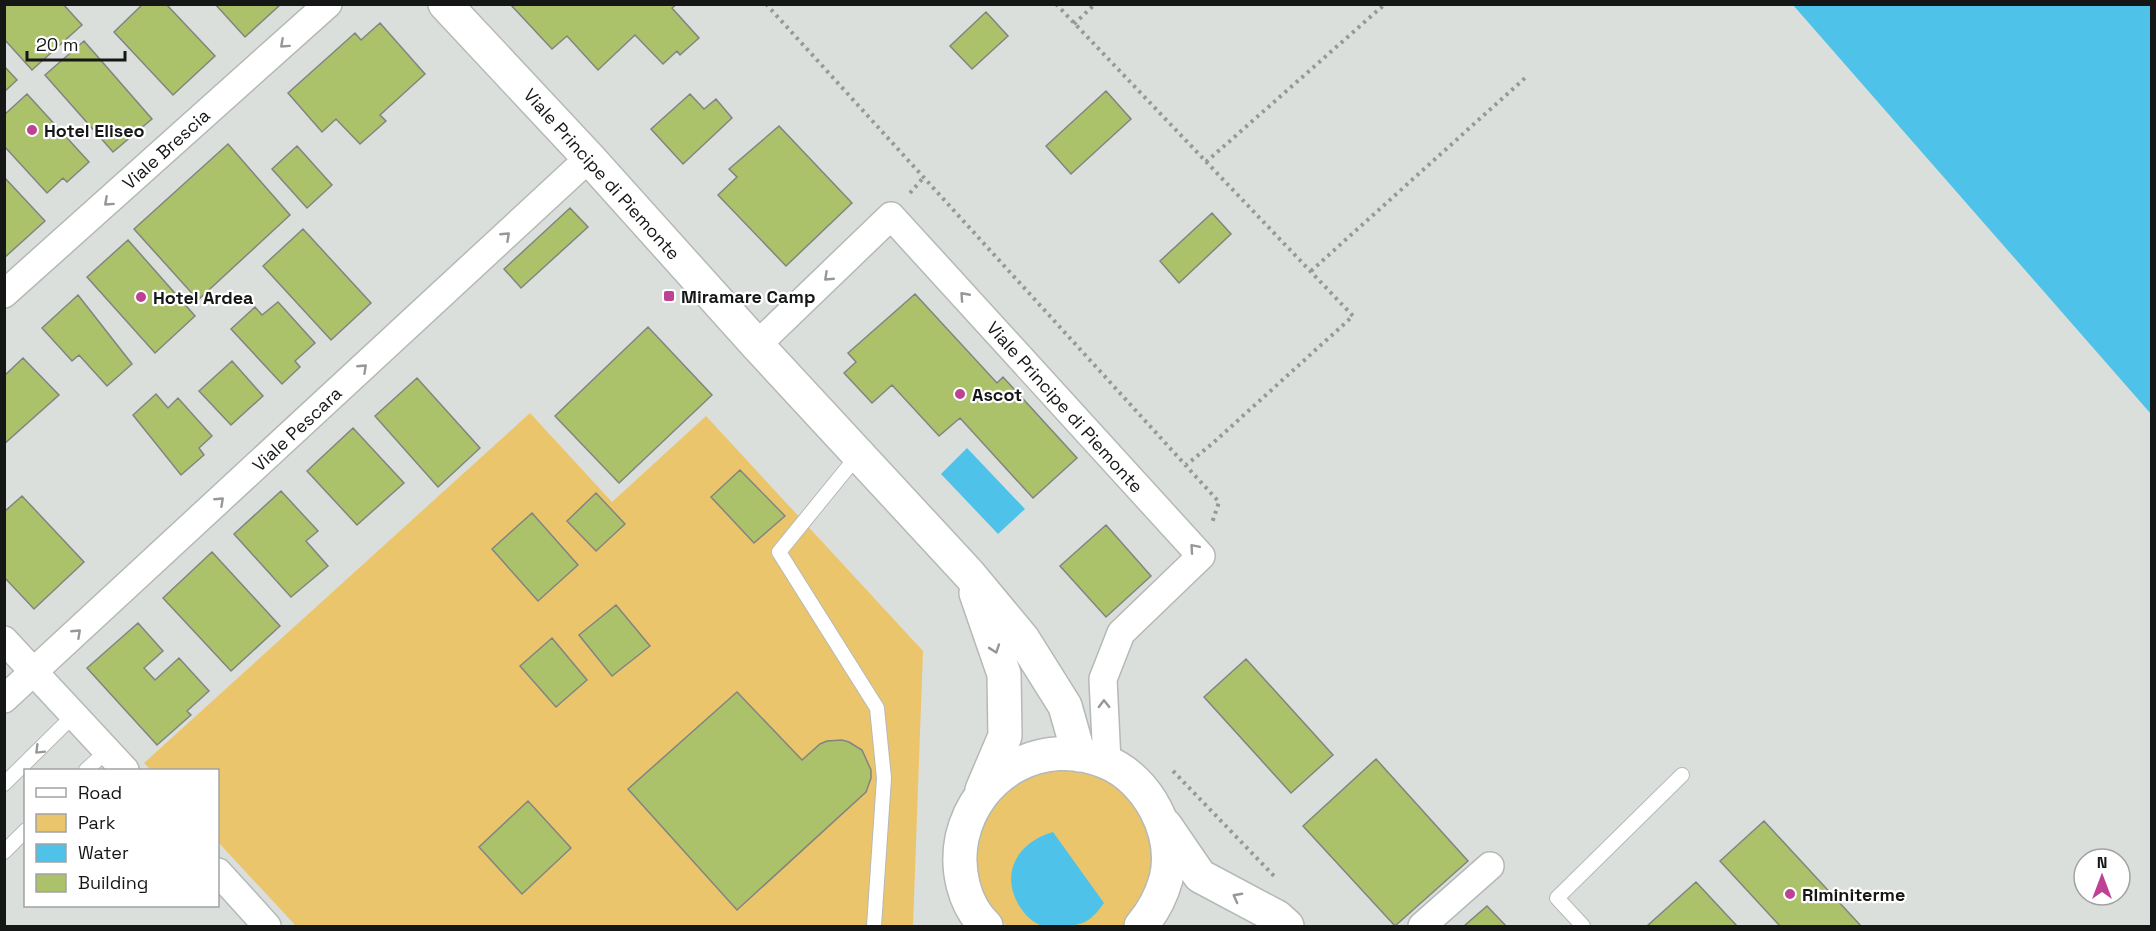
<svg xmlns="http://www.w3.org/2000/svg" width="2156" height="931" font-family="'Space Grotesk',sans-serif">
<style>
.green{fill:#ebc56c}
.water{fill:#4fc2ea}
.building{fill:#abc16a;stroke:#838480;stroke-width:1.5}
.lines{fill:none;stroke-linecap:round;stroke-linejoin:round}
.service-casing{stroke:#b5b9b6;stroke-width:16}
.minor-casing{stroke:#b5b9b6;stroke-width:30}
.tertiary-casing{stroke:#b5b9b6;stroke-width:36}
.path{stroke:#969997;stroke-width:4;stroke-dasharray:3 4.5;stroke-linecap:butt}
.service{stroke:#fff;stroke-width:14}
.minor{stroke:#fff;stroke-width:27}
.tertiary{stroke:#fff;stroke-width:33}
.oneway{stroke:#969796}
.poi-dot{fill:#bd4294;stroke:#fff;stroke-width:2}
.labels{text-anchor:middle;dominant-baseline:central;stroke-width:4.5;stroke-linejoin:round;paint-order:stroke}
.poi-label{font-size:18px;font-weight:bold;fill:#151716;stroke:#fff;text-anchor:start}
.street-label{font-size:18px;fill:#151716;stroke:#fff}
</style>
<rect width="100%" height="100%" fill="#dbdfdc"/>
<path class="green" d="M530,413L612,502L706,416L923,651L913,926H296L218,842V770H151L144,763Z
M1075,769C1084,771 1094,773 1102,777C1138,796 1164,839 1152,880C1148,894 1133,912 1126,924L1122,926H1007C995,914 984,901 979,884C967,843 987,797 1025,778C1041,770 1058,770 1075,769Z"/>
<path class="water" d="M1793,5H2151V414Z
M967,448L1025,509L998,534L941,474Z
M1053,832L1104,903C1092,920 1084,926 1062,926C1057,926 1050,927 1044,926C1035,924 1027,917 1022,910C998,877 1016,842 1053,832Z"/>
<path class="building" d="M4,4H63L82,25L32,70L4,39Z
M143,4H166L215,56L173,95L114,32Z
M215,4H281L245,37Z
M510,4H677L672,8L699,38L680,55L677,51L663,64L635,35L598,70L567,36L552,49Z
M986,12L1008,36L972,69L950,46Z
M380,23L425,74L380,115L386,121L360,144L336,119L322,132L288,93L355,33L361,40Z
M84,41L152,119L113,152L45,75Z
M4,66L17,80L4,92Z
M1106,91L1131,119L1071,174L1046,146Z
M27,94L89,162L67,182L63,178L47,193L4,146V115Z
M690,94L704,109L716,99L732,118L683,164L651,129Z
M779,126L852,203L786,266L718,195L737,177L729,169Z
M228,144L290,215L198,300L134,229Z
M297,146L332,185L307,208L272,169Z
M4,177L45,221L4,258Z
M570,208L588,227L521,288L504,269Z
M1212,213L1231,234L1179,283L1160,261Z
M303,229L371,303L331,340L263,266Z
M128,240L195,316L155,353L87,277Z
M915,294L997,383L1003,377L1077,458L1033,498L960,418L939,436L892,385L872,403L844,373L856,362L848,353Z
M78,295L132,364L107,386L79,355L72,361L42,328Z
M278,302L315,343L295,361L300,367L282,384L231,329L255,307L262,315Z
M648,327L712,395L619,483L555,416Z
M23,358L59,395L4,444V376Z
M232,361L263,396L231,425L199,391Z
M417,378L480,448L438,487L375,416Z
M156,394L168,408L178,398L212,436L199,448L204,455L181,475L133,415Z
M353,428L404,483L357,525L307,471Z
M740,470L785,516L754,543L711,497Z
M281,491L318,531L306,541L328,566L291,597L234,534Z
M596,493L625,524L596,551L567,521Z
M22,496L84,562L34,609L4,577V512Z
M532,513L578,565L538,601L492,549Z
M1106,525L1151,576L1106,617L1060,566Z
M212,552L280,626L231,671L163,598Z
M616,605L650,646L612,676L579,635Z
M138,623L163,651L144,668L155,680L179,658L209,691L187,711L191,715L157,745L87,668Z
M552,638L587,680L556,707L520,666Z
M1246,659L1333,755L1291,793L1204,697Z
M737,692L802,760L820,744L827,741L842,740L849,742L862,750L871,770V778L866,792L737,910L628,789Z
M1376,759L1468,861L1395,926L1303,826Z
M528,801L571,848L522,894L479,847Z
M1764,821L1861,926H1780L1720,861Z
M1696,882L1737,926H1647Z
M1487,906L1506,926H1464Z"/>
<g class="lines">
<g class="service-casing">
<path id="service" d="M858,455L779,552L877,708L884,778L874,926
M86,770L107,751
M4,784L74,715
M4,852L26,830
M1583,926L1557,898L1682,775"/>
</g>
<g class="minor-casing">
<path id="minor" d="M4,294L328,4
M757,345L891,216L1201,556L1121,633L1103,679L1107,762
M4,640L125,770
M4,699L589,158
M218,872L267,926
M1422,926L1490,866"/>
</g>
<g class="tertiary-casing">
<path id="tertiary" d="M445,4L589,158L757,345L969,574L1023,639L1065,706L1079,755
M976,593L1004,674L1005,736L982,790
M1165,825L1200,876L1277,917L1287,926
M986,926C963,904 956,868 962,838C977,772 1043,736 1106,762C1148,779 1177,834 1166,879C1161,897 1153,912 1141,926"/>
</g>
<path class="path" d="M766,4L1219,502L1212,523
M1056,4L1353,316L1213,443L1186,465
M1074,24L1095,4
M1206,162L1385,4
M910,193L923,178
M1311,271L1525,78
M1173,771L1274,876"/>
<use href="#service" class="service"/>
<use href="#minor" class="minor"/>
<use href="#tertiary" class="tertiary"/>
</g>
<defs><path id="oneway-chevron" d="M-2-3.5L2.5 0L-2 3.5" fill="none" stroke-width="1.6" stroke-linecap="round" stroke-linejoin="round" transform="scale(1.5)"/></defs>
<g class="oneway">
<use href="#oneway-chevron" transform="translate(284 44) rotate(138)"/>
<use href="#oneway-chevron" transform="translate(108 202) rotate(138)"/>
<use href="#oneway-chevron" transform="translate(506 236) rotate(-43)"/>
<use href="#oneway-chevron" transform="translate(828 277) rotate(137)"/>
<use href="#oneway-chevron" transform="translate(964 296) rotate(-132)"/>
<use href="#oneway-chevron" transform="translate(363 368) rotate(-43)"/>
<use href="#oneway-chevron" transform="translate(220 501) rotate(-43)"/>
<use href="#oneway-chevron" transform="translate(1194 548) rotate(-131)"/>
<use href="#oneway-chevron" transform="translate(77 633) rotate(-43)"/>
<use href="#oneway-chevron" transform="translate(995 649) rotate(71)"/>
<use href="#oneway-chevron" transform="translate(1104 704) rotate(-91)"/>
<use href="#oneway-chevron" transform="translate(39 750) rotate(135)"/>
<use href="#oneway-chevron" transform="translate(1237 897) rotate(-152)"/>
</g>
<g class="poi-dot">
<circle cx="32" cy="130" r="6"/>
<rect x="663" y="290" width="12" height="12" rx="3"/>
<circle cx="141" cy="297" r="6"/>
<circle cx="960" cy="394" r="6"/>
<circle cx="1790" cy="894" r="6"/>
</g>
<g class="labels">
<g class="poi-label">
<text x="44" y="130">Hotel Eliseo</text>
<text x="681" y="296">Miramare Camp</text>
<text x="153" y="297">Hotel Ardea</text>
<text x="972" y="394">Ascot</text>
<text x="1802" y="894">RIminiterme</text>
</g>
<g class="street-label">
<text transform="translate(166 149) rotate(-42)">Viale Brescia</text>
<text transform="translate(602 174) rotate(48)">Viale Principe di Piemonte</text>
<text transform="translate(1065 407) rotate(48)">Viale Principe di Piemonte</text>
<text transform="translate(297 429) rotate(-43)">Viale Pescara</text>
</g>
</g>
<rect width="2156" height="931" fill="none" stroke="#151716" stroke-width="12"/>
<rect x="24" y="769" width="195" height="138" fill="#ffffff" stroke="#a1a2a2" stroke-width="1.5"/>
<rect x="36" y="788" width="30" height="9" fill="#ffffff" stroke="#a1a2a2" stroke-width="1.5"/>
<text x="78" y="799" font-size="18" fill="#151716">Road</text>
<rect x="36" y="814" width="30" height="18" fill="#ebc56c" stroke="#a1a2a2" stroke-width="1.5"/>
<text x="78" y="829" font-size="18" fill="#151716">Park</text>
<rect x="36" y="844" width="30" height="18" fill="#4fc2ea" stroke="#a1a2a2" stroke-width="1.5"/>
<text x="78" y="859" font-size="18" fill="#151716">Water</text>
<rect x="36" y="874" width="30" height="18" fill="#abc16a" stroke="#a1a2a2" stroke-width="1.5"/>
<text x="78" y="889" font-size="18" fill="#151716">Building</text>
<g transform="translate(2102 877)"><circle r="28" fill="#ffffff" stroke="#a1a2a2" stroke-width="1.5"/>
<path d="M0-4.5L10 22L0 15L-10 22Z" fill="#bd4294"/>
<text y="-9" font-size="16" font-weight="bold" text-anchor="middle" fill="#151716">N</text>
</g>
<path d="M27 51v9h98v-9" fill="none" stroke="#151716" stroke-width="3"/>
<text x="36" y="51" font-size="18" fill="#151716" stroke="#ffffff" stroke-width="4.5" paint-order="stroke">20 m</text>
</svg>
